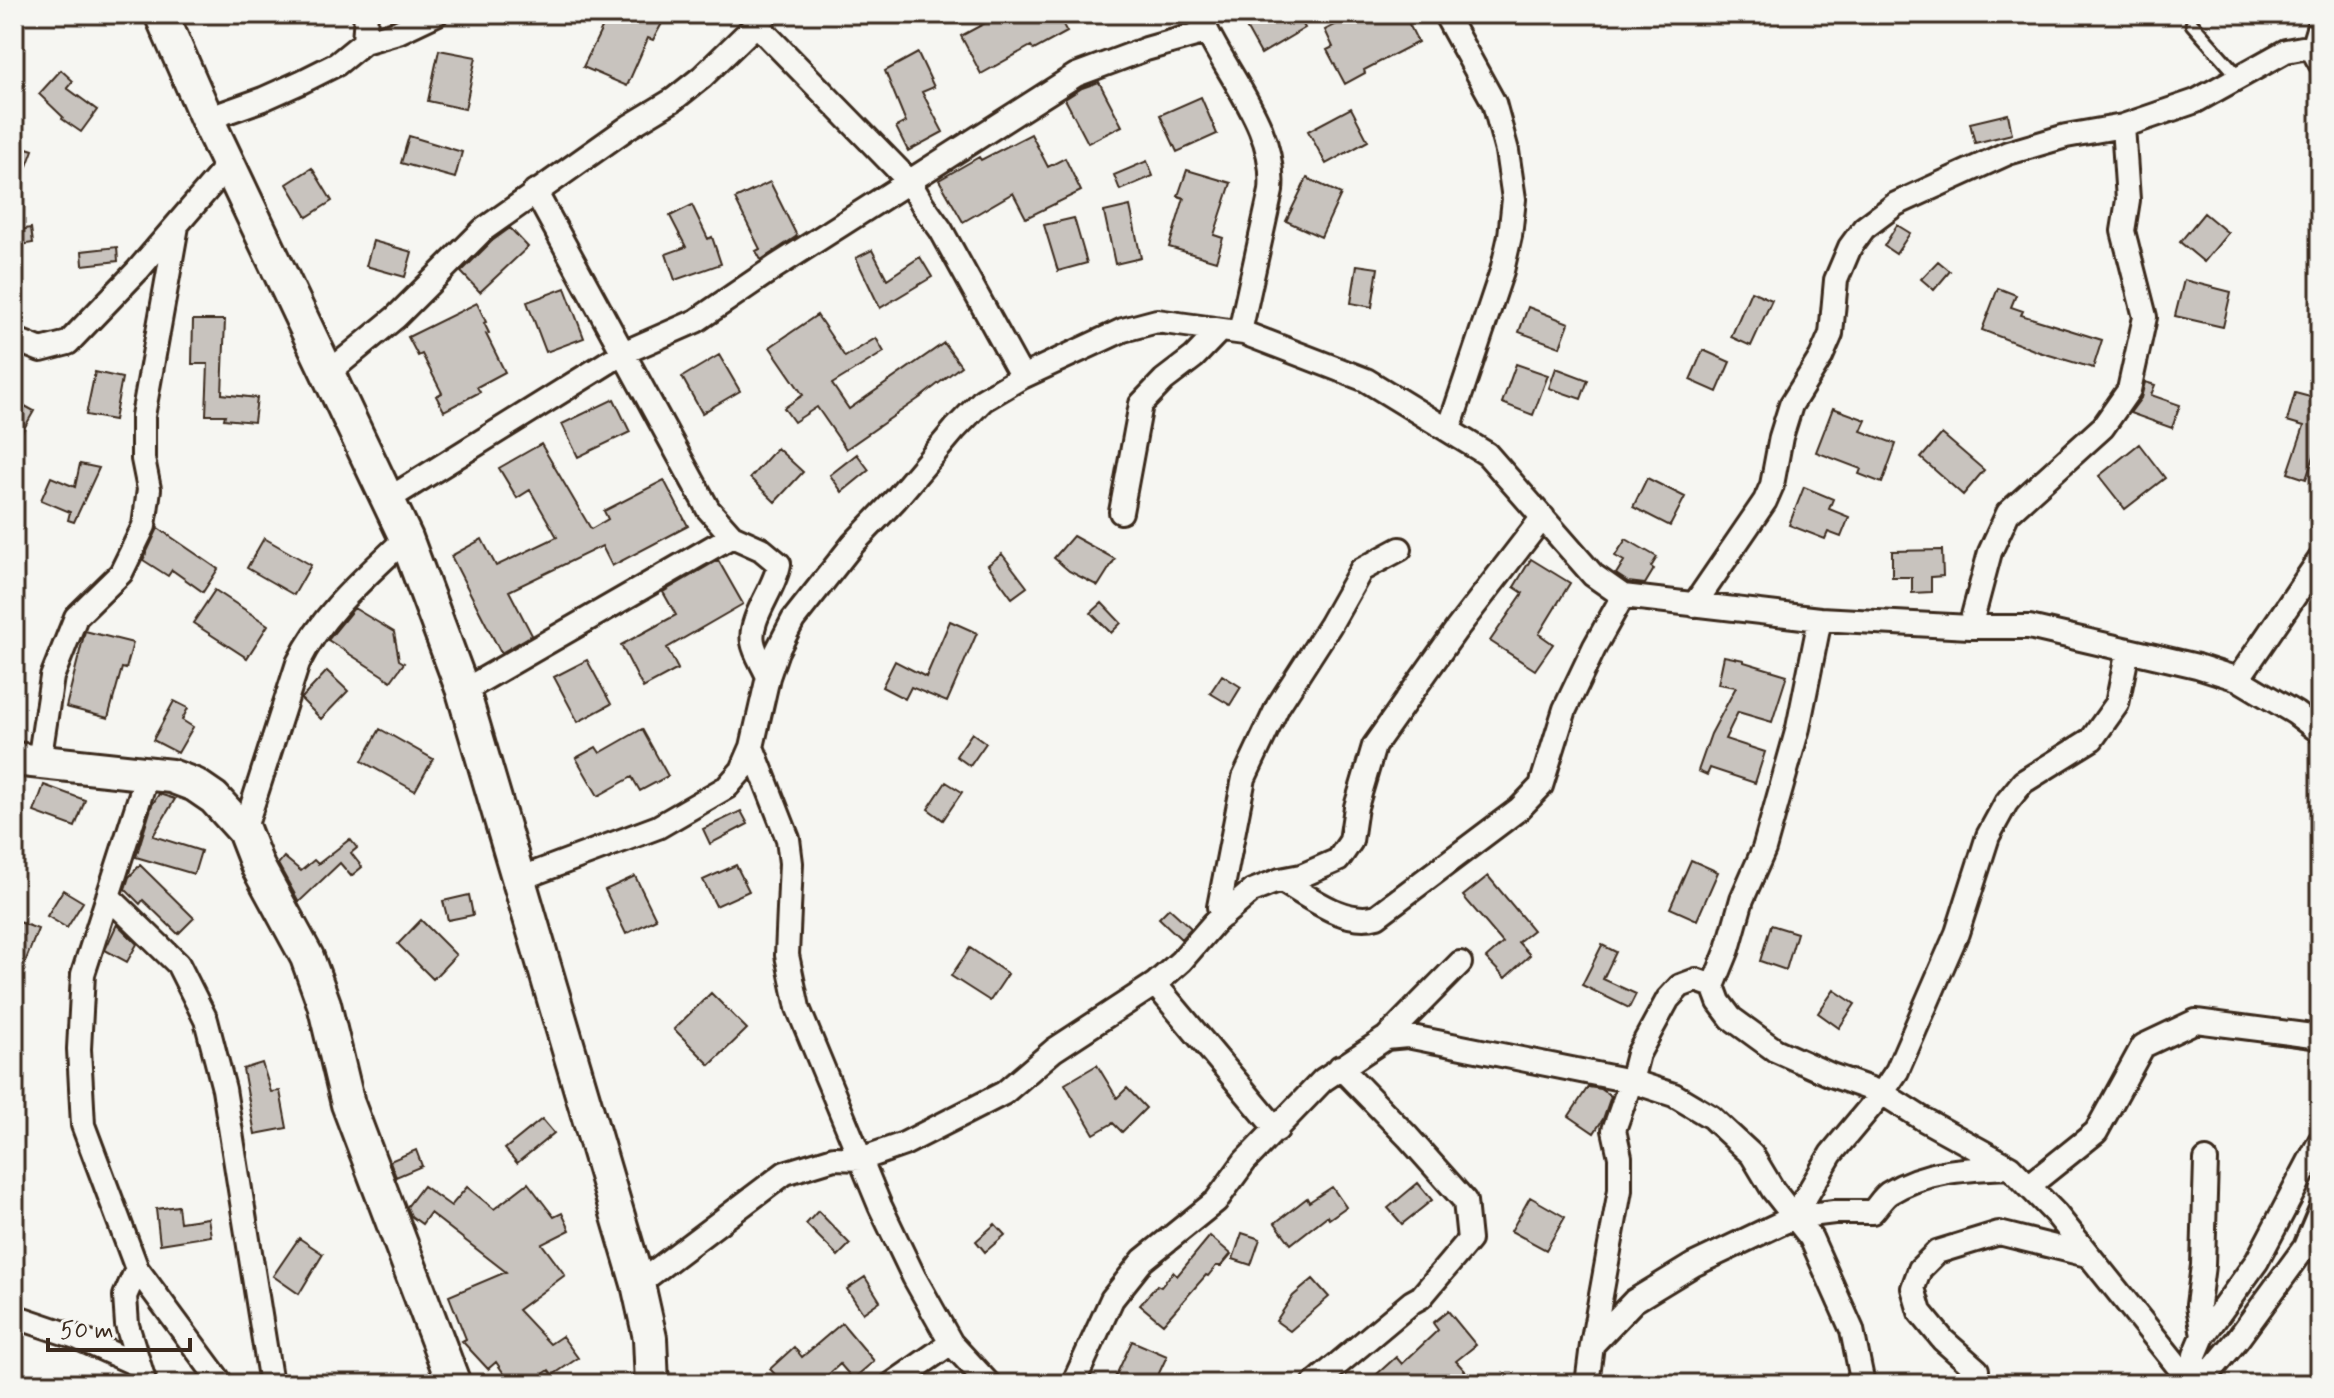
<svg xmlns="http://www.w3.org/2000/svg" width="2334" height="1398" font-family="Mynerve,sans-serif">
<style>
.building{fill:#c8c3be;stroke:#3b2a1e;stroke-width:2}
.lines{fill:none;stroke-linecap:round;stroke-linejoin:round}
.lane-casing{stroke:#3b2a1e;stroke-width:17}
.street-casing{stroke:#3b2a1e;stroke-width:28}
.secondary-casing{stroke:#3b2a1e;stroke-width:38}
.lane{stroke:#f6f6f2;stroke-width:11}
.street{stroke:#f6f6f2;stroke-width:22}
.secondary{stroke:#f6f6f2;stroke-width:32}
</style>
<rect width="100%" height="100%" fill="#f6f6f2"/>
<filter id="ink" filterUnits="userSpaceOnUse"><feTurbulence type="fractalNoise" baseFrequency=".0125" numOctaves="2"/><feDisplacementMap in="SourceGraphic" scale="16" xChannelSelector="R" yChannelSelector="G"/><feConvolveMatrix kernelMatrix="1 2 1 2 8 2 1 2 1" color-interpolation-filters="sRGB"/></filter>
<g filter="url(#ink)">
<path class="building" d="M609,14H667L653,40L648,38L627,86L583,67Z
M1002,14H1057L1067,32L1034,50L1031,46L981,74L961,36Z
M1257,14H1296L1305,28L1261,54L1243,22Z
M1356,14H1404L1418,42L1364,70L1365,73L1345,84L1327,50L1333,47L1325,30Z
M439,50L476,57L465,109L428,101Z
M918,53L934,87L922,92L943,132L908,151L896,127L906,122L885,71Z
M61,70L73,81L67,88L97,110L81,132L62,119L63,117L39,94Z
M1099,82L1122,126L1088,143L1065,99L1082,88Z
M1201,97L1217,134L1177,152L1160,115Z
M1351,108L1368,141L1326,164L1308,131Z
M2008,114L2012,134L1975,143L1970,123Z
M1031,134L1048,167L1065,158L1081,191L1026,218L1013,193L963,222L939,180L979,157L981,160Z
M409,136L462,152L455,178L401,163Z
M14,144L33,150L27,166L14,162Z
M1147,161L1153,176L1120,190L1114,175Z
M312,168L332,201L307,217L287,184Z
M1187,170L1231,183L1214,235L1223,238L1216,261L1169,247L1184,198L1178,196Z
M1307,178L1341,194L1321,237L1286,221Z
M770,182L797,236L761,260L756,251L760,249L735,199Z
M692,205L708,239L712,237L721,264L675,280L666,254L686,247L670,216Z
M1130,206L1141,258L1115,264L1104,212Z
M2204,213L2228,233L2204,262L2180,242Z
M1074,218L1087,263L1058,271L1044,225Z
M1897,225L1910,233L1896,254L1884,246Z
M31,228L33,243L14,246V231Z
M510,228L528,247L480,292L461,272L492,241Z
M373,241L412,252L405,277L366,266Z
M117,247L118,261L83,265L82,251Z
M872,250L887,279L920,257L932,277L880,308L856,258Z
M1938,261L1950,271L1934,290L1921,279Z
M1357,265L1378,268L1372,307L1351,303Z
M2184,280L2231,292L2223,327L2175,316Z
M565,288L584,338L546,352L527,302Z
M1998,288L2016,295L2011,307L2023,311L2021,315L2102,340L2093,368L2039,352L1982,330Z
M1751,291L1772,300L1751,346L1731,337Z
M477,303L486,322L484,323L489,333L486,334L505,372L477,387L480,392L444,411L436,396L442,393L422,354L418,356L408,337Z
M1528,307L1569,323L1560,347L1519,332Z
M817,315L845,357L876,338L884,352L832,384L849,409L944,343L961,366L921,397L846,449L817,407L794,422L784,408L803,395L770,347Z
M193,320H225L222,394L257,398L254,422L224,419L225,415H206L208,364H192Z
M1703,350L1730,362L1717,392L1690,380Z
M719,355L740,391L702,413L682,377Z
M1516,364L1548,375L1533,415L1502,403Z
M1556,368L1588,380L1581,399L1549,388Z
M95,372L122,378L114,420L86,415Z
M2145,382L2155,385L2151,395L2180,405L2172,428L2130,413L2141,398Z
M2318,388H2320V439L2306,479L2288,473L2304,426L2287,421L2295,393L2314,398Z
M614,399L630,432L578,457L562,424Z
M14,400L34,411L14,446Z
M1833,408L1866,420L1861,431L1896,444L1882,483L1859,474L1861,469L1816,452Z
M1942,434L1984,470L1963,495L1921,458Z
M541,444L591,529L608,519L604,511L664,480L688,526L612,566L602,546L509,591L532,635L501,653L451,556L482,539L496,566L557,537L530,490L517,498L499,468Z
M2139,444L2165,478L2125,509L2099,476Z
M777,448L803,472L775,502L750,478Z
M857,454L869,470L842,492L830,475Z
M80,464L99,468L74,522L68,520L70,512L41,500L51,477L75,487Z
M1647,478L1685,497L1670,526L1633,507Z
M1804,487L1833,499L1829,509L1849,517L1841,537L1828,532L1825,539L1789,525Z
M158,528L218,569L203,592L172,570L168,576L143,560Z
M1073,536L1115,559L1098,586L1069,571L1054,558Z
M264,538L311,565L294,595L247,568Z
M1626,539L1657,557L1651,567L1654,569L1645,584L1628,582L1616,574L1624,561L1615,556Z
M1942,550L1943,576L1931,577V592L1912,593V577H1892V551Z
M1002,554L1027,587L1012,598L988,565Z
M1531,559L1570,583L1539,634L1553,644L1535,670L1490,641L1523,593L1514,587Z
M718,560L743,604L667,648L678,669L643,688L621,645L676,615L663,592Z
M215,590L268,625L247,658L193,623Z
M1102,603L1121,623L1111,633L1091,613Z
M354,608L394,632L399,660L404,663L391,681L328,640Z
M950,621L977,633L947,702L911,687L905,699L882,687L895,661L926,677Z
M85,631L133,643L126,669L122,668L108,718L66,707Z
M1724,656L1744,660V662L1787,675L1772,722L1738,712L1725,739L1765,752L1755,783L1710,768L1707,775L1698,771L1711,734L1736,687L1718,684Z
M587,660L611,704L578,722L554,677Z
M327,671L348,691L321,719L301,699Z
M1222,675L1241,687L1230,705L1210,693Z
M174,701L188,708L182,720L193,727L178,753L153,740Z
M380,729L433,759L415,791L362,761Z
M642,729L668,776L640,791L632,777L598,796L576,758L596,747L600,753Z
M972,733L986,743L970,766L956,756Z
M946,782L962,792L943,820L928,809Z
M44,785L85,800L75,827L34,812Z
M159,794L175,799L153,836L201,851L194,874L136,857L152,805Z
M741,811L748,824L710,844L703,829Z
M350,839L357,848L351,853L362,867L351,876L340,863L299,902L278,864L284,857L301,871L314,860L318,864Z
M1691,860L1718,872L1697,920L1670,908Z
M140,865L194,918L178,934L143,900L140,904L125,889L129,877Z
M736,865L749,891L716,906L703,880Z
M635,876L656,919L626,934L605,890Z
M1488,876L1533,930L1518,942L1530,955L1505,978L1486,958L1503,943L1463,896Z
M63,890L83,902L67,928L47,916Z
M469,895L473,915L448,920L443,901Z
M1169,908L1191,928L1181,939L1159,918Z
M14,920L38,929L15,988H14Z
M421,920L456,955L433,979L398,944Z
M117,924L137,944L127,962L105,950Z
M1771,925L1797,933L1786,970L1760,961Z
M1602,945L1616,952L1603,979L1636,994L1629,1008L1582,985Z
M970,948L1008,974L990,1001L951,976Z
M1834,990L1855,1004L1839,1028L1818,1013Z
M711,993L747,1029L710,1065L674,1029Z
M262,1063L271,1092L280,1091L287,1128L255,1134L243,1069Z
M1097,1065L1117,1098L1127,1088L1146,1108L1122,1132L1113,1123L1094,1134L1065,1084Z
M1588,1087L1601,1089L1611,1096L1603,1119L1594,1133L1569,1116Z
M542,1119L554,1133L517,1163L505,1149Z
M416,1150L422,1166L396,1177L390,1161Z
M528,1183L554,1217L562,1213L570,1230L542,1244L565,1275L518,1310L550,1344L562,1336L578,1358L553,1375L549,1370L529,1384H511L496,1362L488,1369L462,1341L466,1339L449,1296L506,1272L430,1213L422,1224L411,1216L407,1207L423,1186L451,1206L467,1187L494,1209Z
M1418,1183L1432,1200L1402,1224L1388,1208Z
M1332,1187L1346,1207L1329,1219L1327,1216L1291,1244L1275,1223L1307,1198L1309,1202Z
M1530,1197L1565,1217L1546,1250L1511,1231Z
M178,1206L180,1222L208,1218L211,1236L160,1244L156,1209Z
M818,1211L850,1244L838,1256L806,1224Z
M995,1224L1005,1235L985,1252L976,1241Z
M1242,1233L1260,1239L1251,1265L1233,1259Z
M1210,1236L1231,1254L1221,1266H1216L1208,1276L1206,1275L1163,1324L1140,1305L1157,1285L1161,1287L1173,1272L1177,1276Z
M299,1238L323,1254L299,1294L273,1276Z
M865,1277L880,1301L863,1313L847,1289Z
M1313,1279L1329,1297L1290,1331L1276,1321L1293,1296Z
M1448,1311L1476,1345L1456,1361L1477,1384H1366L1396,1357L1402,1364L1438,1330L1433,1323Z
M842,1323L874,1361L853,1379L840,1364L818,1384H784L770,1369L794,1347L802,1357Z
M1132,1341L1167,1356L1154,1384H1112Z"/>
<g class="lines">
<g class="lane-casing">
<path id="lane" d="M2192,24L2239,77"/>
</g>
<g class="street-casing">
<path id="street" d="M1199,14C1223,73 1277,125 1271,191L1240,332
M1445,14L1494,103L1507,151L1514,199L1510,236L1502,271L1449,429
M757,25L909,181L923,205L941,230L1022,377
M364,42L366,14
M2312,49L2320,22
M207,119L263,99L301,82L337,64L364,42L398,32L436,14
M14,343L19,341L41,350L68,343L138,270L230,163
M327,374L396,317L483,230L630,126L673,100L702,77L767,14
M387,500L623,353L696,321L775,267L1076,75L1146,49L1206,32
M1121,512L1141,404L1164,380L1194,357L1219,331
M732,536L761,549L779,564C775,589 748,619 753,642C755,654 764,666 768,677
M1694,605L1765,501L1772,485L1781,437L1791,405L1821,357L1831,334L1836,280L1850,247L1864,228L1896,204L2008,153L2066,136L2123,126L2196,101L2286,51L2302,48L2312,49L2320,63
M1820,619L1798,728L1764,849L1742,899L1728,949L1713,986L1719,1002L1731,1018L1775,1050L1831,1075L1882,1093L1923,1119L2010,1167L2056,1214L2192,1384
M1970,627L1990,552L2008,513L2103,427L2129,390L2145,317L2123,231L2128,200L2123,126
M2238,679L2320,559
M463,691L732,536L708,509L535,191
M752,747L788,839L791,863L787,955L798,1008L880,1206L914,1277L951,1343L989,1384
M39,762L52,677L76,617L121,573L144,526L149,489L143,459V416L177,226
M244,831L298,663C323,612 366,577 406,538
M519,879L658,827L727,787L742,770L752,747L768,677L777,651L793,620L853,544L896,499L955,429L983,400L1022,377L1123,330L1157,321L1244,333L1366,380L1487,454L1593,575L1623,596L1820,619L1970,627H2029L2197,666L2238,679L2295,713L2320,732
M1280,880C1307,895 1344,926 1377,916L1519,809L1541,786L1565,709L1595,646L1623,596
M108,896L178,964L206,1020L224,1089L271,1384
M1223,916L1219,907L1244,778L1278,706L1330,625L1361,570L1400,549
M1155,984L1277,1130
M1386,1038L1460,963
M2030,1185L2096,1132L2143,1046L2196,1021L2320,1037
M1794,1217L1831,1154L1882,1093L1897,1071L1957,933L1988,836L2006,803L2023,782L2092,739L2117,704L2128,650
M137,1269L222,1384
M638,1284L785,1173L834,1158L861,1159L904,1144L1004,1093L1054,1050L1155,984L1181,961L1214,923L1252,891L1280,880L1301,876L1338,860L1351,841L1356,807L1374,746L1456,630L1543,517
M14,1316L76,1337L138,1365
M2203,1336L2257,1261L2320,1141
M1592,1345L1634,1301L1693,1265L1794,1217L1834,1212H1872C1878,1206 1882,1198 1889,1193C1925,1170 1968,1169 2010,1167
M1977,1370L1943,1340L1920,1312L1913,1288L1920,1269L1937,1252L1999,1233L2087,1255
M145,1384L127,1325L125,1296L137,1269L83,1125L79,1049L83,974L148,772
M892,1384L951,1343
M1073,1384L1112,1299L1143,1260L1216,1201L1245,1161L1323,1080L1386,1038L1407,1036L1631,1081L1674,1095L1711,1117L1752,1155L1773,1190L1811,1238L1852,1330L1863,1384
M1314,1384L1412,1302L1421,1297L1469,1240L1465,1201L1408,1137L1340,1067
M1587,1384L1592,1345L1620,1190V1157L1614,1130L1631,1081L1638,1054L1668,999L1680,986L1696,980L1713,986
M2196,1384L2195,1355L2203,1336L2198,1305L2203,1265L2206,1160
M2200,1384L2237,1340L2305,1247L2320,1211"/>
</g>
<g class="secondary-casing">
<path id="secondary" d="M161,14L207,119L406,538L463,691L638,1284L650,1338L652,1384
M14,759L171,776L195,785L214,798L244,831L258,867L307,957L324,1004L348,1104L454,1384"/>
</g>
<use href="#lane" class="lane"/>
<use href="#street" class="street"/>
<use href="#secondary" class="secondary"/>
</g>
</g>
<rect width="2334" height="1398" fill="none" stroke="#f6f6f2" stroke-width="48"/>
<rect x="24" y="24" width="2286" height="1350" fill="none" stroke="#3b2a1e" stroke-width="3" filter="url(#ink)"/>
<path d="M48 1338v12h142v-12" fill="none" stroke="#3b2a1e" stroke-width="4"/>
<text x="60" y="1338" font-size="24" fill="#3b2a1e" stroke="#f6f6f2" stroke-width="6" paint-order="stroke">50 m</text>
</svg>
